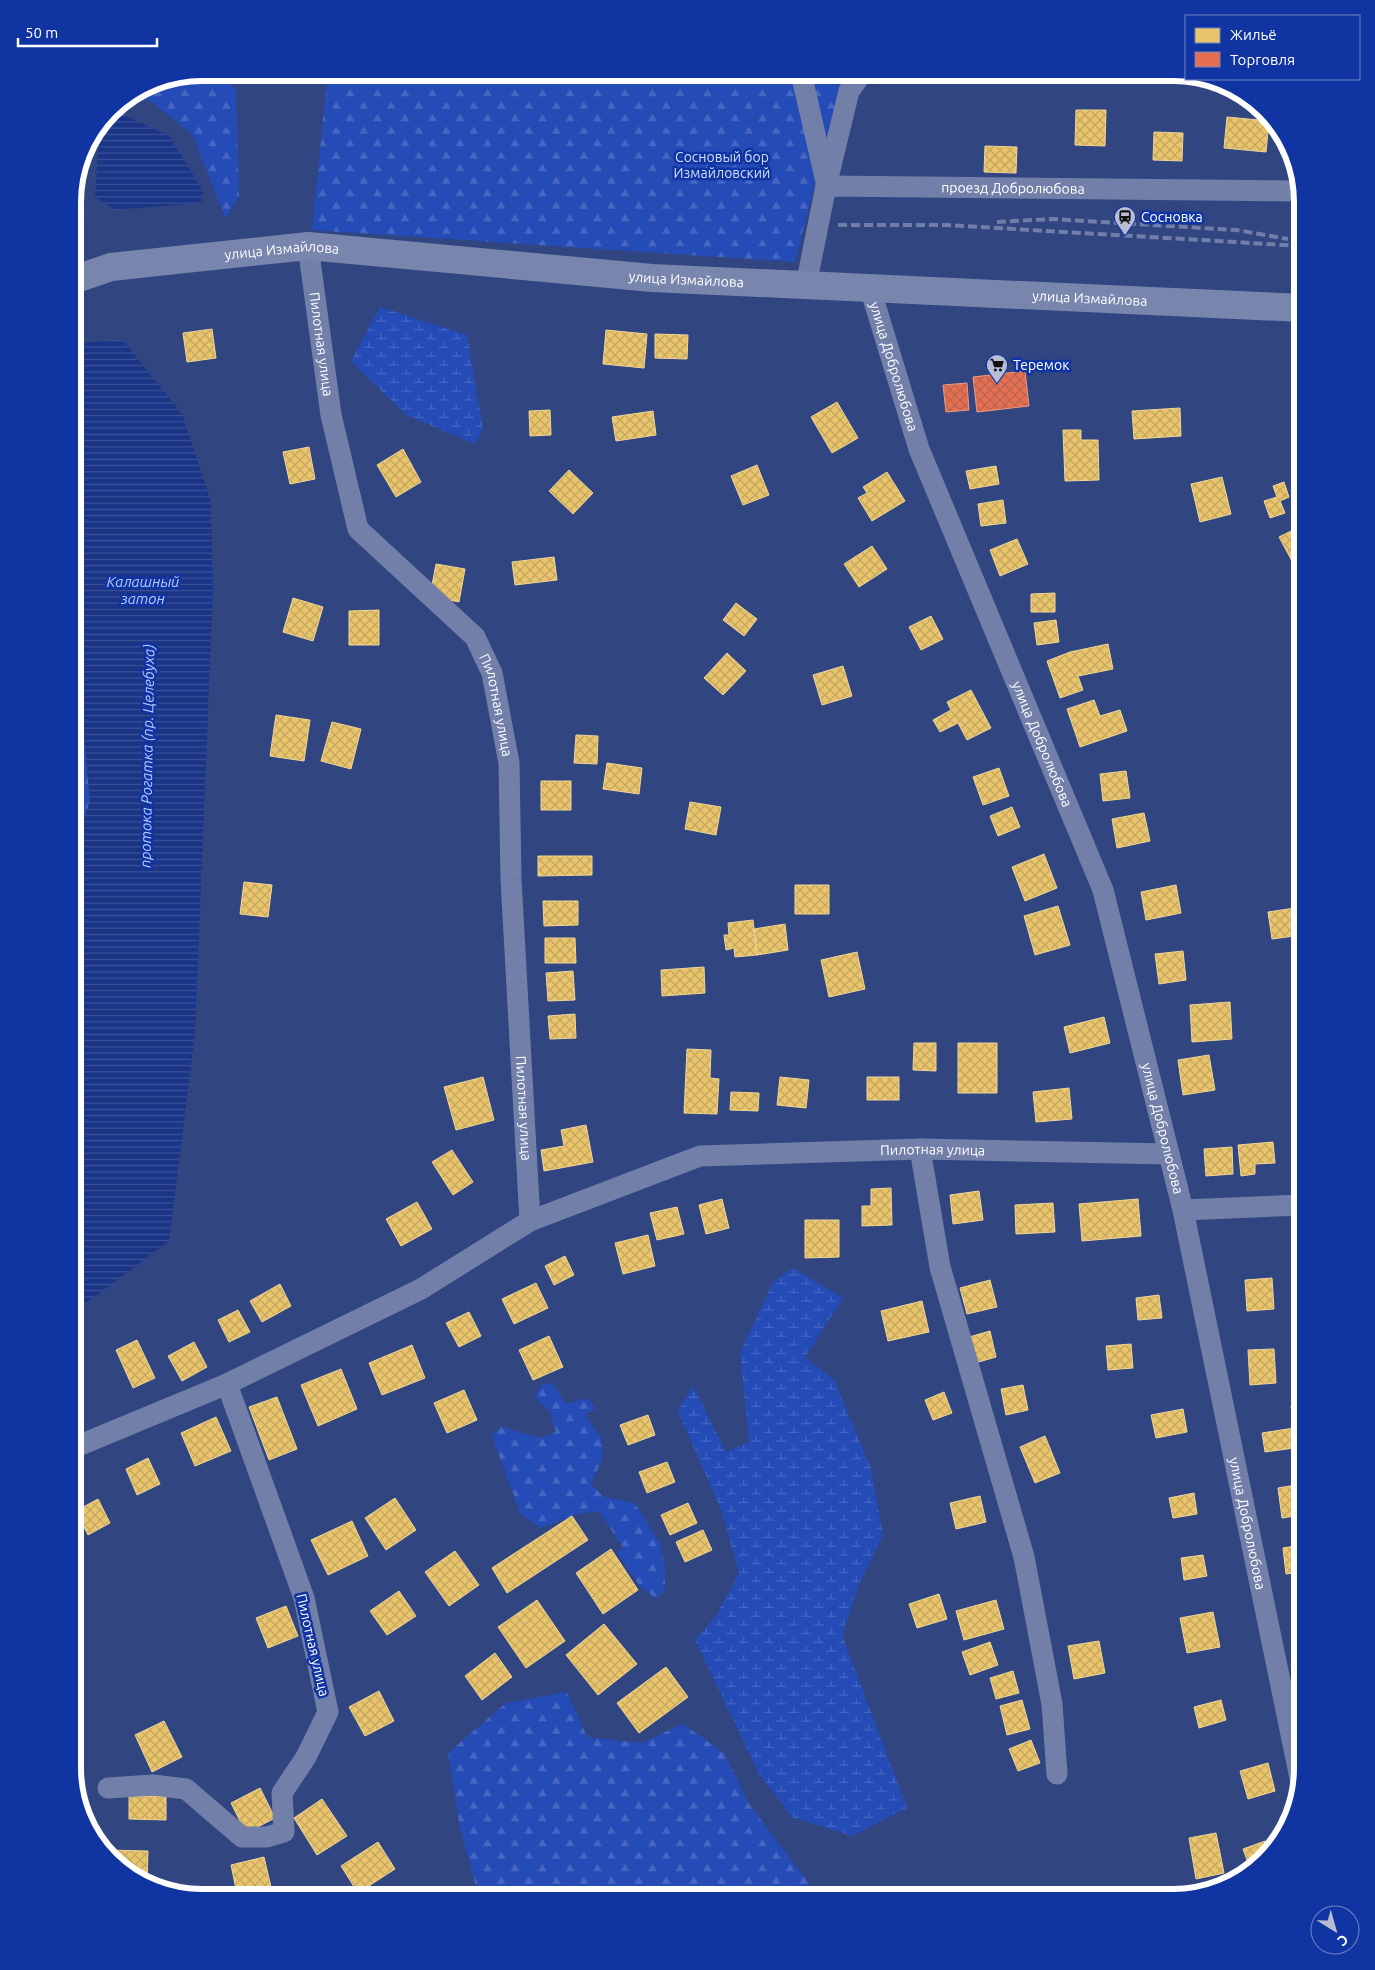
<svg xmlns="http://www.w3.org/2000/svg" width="1375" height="1970" font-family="Ubuntu,sans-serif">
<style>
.forest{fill:url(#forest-firs)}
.wetland{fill:url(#wetland-marsh)}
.water{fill:url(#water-rules)}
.homes{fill:url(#homes-cross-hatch);stroke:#f0d697}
.shops{fill:url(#shops-cross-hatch);stroke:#ee9a85}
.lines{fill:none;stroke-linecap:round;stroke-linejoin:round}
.street{stroke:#7280a9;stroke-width:21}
.secondary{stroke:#7886ae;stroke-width:28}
.rail{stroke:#717fa8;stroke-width:4;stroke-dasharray:9 4;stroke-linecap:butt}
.labels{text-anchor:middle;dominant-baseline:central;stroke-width:5;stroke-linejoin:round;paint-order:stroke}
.park-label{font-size:14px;fill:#d2defe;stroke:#1034a1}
.street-label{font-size:14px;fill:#fff;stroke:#1034a1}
.poi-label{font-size:14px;fill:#fff;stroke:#1034a1;text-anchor:start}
.water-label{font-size:15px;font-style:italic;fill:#b6c9fc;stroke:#1034a1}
.rim{fill:none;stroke:#fff;stroke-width:6}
</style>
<defs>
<pattern id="forest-firs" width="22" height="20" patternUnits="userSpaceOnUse" patternTransform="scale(1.25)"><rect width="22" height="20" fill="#254bb7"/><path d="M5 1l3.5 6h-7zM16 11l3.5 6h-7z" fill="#4666c2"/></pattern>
<pattern id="wetland-marsh" width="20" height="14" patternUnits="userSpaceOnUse" patternTransform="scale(1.25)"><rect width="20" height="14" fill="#254bb7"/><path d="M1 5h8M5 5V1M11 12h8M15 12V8" fill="none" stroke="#4666c2"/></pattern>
<pattern id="water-rules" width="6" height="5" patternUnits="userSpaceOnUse" patternTransform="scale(1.25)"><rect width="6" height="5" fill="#1a3486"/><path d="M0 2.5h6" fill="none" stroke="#3c5298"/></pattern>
<pattern id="homes-cross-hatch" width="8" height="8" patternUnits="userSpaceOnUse" patternTransform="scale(1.25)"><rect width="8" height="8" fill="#e9c46a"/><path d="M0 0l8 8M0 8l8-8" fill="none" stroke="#c2a662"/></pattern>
<pattern id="shops-cross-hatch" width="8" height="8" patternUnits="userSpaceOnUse" patternTransform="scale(1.25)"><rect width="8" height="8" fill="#e76f51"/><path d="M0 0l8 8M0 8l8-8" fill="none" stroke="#b86450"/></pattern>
</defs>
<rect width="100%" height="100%" fill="#314580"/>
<path class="forest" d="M203,73H218L236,89L239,197L225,218L193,135L152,102L134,95L153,82Z
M330,73H850L839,90L795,262L312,230L327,79Z
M80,163L85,218L73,220V194Z
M73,613L90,800L73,856Z
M552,1383L566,1404L587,1398L596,1409L585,1414L602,1440L603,1458L591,1484L604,1497L635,1503L659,1542L665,1565V1589L656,1599L639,1585L618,1554L622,1546L599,1511L577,1514L540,1528L520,1513L492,1436L501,1427L542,1438L556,1432L550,1412L534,1396L543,1384Z
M567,1692L587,1737L641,1743L683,1724L724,1753L749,1804L819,1897H479L460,1828L448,1753L506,1703Z"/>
<path class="wetland" d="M380,307L467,335L483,429L475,444L406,415L351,361Z
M793,1268L843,1298L805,1357L834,1380L871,1469L883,1535L859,1584L842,1635L907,1808L852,1836L792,1817L759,1774L695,1640L717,1614L739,1573L722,1512L678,1411L693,1386L726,1452L749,1442L740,1353L773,1282Z"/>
<path class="water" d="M115,111L169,136L203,191L201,203L115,210L95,197L99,138Z
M122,339L182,414L211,502L213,590L195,1033L169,1241L73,1313V857L90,800L73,613V347L74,344Z"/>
<path class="homes" d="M1076,110H1106L1105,146L1075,145Z
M1227,117L1269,121L1266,152L1224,148Z
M1154,132L1183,133L1182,161L1153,160Z
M985,146L1017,147L1016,173L984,172Z
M212,329L216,358L187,362L183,333Z
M606,330L647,334L644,368L603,364Z
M655,334L688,335L687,359L655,358Z
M837,402L858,438L832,453L811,417Z
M1180,408L1181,436L1134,439L1132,411Z
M550,410L551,435L530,436L529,411Z
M653,411L656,435L616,441L612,417Z
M1063,430H1081V440H1098L1099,480L1065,481Z
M309,447L315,479L290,484L283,452Z
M403,449L421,482L396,497L377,465Z
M757,465L769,495L743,505L731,476Z
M996,466L999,484L970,489L966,471Z
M569,470L593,493L573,514L549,491Z
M887,472L905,501L872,521L858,498L867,493L863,487Z
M1222,477L1231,514L1200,522L1191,484Z
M1284,482L1289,497L1280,501L1285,513L1270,518L1264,501L1277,497L1273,486Z
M1003,500L1006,523L981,526L978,504Z
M1295,529L1302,544V575L1300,576L1279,537Z
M1017,539L1028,564L1000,576L990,550Z
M872,546L887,569L859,587L844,564Z
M554,557L557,580L515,585L512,562Z
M436,564L465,569L459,602L430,596Z
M1055,593V612H1031V594Z
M293,598L323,607L313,641L283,632Z
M736,603L757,619L744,636L723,620Z
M379,610V645H349V611Z
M931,616L943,639L921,650L909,627Z
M1056,620L1059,642L1037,645L1034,623Z
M1108,644L1113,669L1078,676L1083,690L1060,698L1047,661L1070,652Z
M727,653L746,671L723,695L704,678Z
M843,666L852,696L822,705L813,675Z
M971,690L991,728L967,740L958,723L940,732L933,720L951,710L947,702Z
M1094,700L1100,716L1120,710L1127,731L1080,747L1067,709Z
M276,715L310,720L304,761L270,756Z
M332,722L361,729L351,769L321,761Z
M576,735L598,736L597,764L574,763Z
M607,763L642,768L639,794L603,789Z
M999,768L1009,796L983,805L973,777Z
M1126,771L1130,798L1103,801L1100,774Z
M541,781H571V810H541Z
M690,802L721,807L716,835L685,829Z
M1012,807L1020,827L998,836L990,816Z
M1144,813L1150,841L1117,848L1112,819Z
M1044,854L1057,888L1025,901L1012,867Z
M538,856H592V875L538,876Z
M244,882L272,885L268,917L240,914Z
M795,885H829V914H795Z
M1176,885L1181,913L1146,920L1141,892Z
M543,901H578V925L544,926Z
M1058,906L1070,945L1035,955L1024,916Z
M1302,907V935L1272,939L1268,912Z
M753,920L757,955L735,957L734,948L726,950L724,935H729L728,923Z
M785,924L788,950L757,955L754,929Z
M545,938H575L576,963H545Z
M1183,951L1186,980L1159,984L1155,954Z
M857,952L865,989L829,997L821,960Z
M1302,956V982L1297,983L1294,957Z
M704,967L705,993L662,996L661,970Z
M573,971L575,1000L548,1001L546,973Z
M1230,1002L1232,1039L1192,1042L1190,1005Z
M575,1014L576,1038L550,1039L548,1016Z
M1104,1017L1110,1043L1070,1053L1064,1027Z
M914,1043H936V1071L913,1070Z
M958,1043H997V1093H958Z
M687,1049L711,1050L710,1078L719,1079L717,1114L684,1113Z
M1209,1055L1215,1090L1183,1095L1178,1060Z
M483,1077L494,1120L456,1130L444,1087Z
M780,1077L809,1080L806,1108L777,1105Z
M867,1077H899V1100H867Z
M1069,1088L1072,1119L1036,1122L1033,1092Z
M731,1092L759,1093L758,1111L730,1110Z
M586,1125L593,1162L544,1171L541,1150L564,1146L561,1130Z
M1273,1142L1275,1163L1255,1164V1174L1241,1176L1238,1145Z
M1232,1147L1233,1174L1206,1176L1204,1149Z
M452,1150L473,1182L453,1195L432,1162Z
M891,1188L892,1225L862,1226V1206H871V1189Z
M979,1191L983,1220L953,1224L950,1195Z
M722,1199L729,1228L706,1234L699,1205Z
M1138,1199L1141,1236L1082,1241L1079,1204Z
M417,1202L432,1229L401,1246L386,1219Z
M1053,1203L1055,1232L1016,1234L1015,1205Z
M677,1207L684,1234L657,1240L650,1213Z
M805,1220H839V1257L805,1258Z
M648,1235L655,1266L623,1274L615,1243Z
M565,1256L574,1275L554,1285L545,1266Z
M1272,1278L1274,1309L1247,1311L1245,1280Z
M990,1280L997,1307L967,1314L960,1288Z
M536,1283L548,1308L514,1324L502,1299Z
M280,1284L291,1306L262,1322L250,1301Z
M1159,1295L1162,1318L1138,1320L1136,1298Z
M922,1301L929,1332L888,1341L881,1311Z
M238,1310L250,1332L229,1342L218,1320Z
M469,1312L481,1336L459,1347L446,1323Z
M990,1331L996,1357L975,1363L969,1337Z
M549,1336L563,1367L533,1380L519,1350Z
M137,1340L155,1378L133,1388L116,1350Z
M194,1342L207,1367L182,1381L168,1356Z
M1131,1344L1133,1368L1108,1370L1106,1346Z
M412,1345L425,1378L382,1395L369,1363Z
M1274,1349L1276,1383L1250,1385L1248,1350Z
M341,1369L357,1409L318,1426L301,1385Z
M1023,1385L1028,1410L1006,1415L1001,1389Z
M464,1390L477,1420L447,1433L434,1403Z
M944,1392L952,1413L933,1420L925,1400Z
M277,1397L297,1449L269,1460L249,1407Z
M1302,1404V1447L1265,1452L1262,1433L1294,1428L1291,1406Z
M1183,1409L1187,1432L1156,1438L1151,1415Z
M648,1415L655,1435L628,1445L620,1425Z
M216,1417L231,1451L195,1466L181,1433Z
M1045,1436L1060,1473L1035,1483L1020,1447Z
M148,1458L160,1484L137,1495L126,1469Z
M667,1462L675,1482L647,1493L639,1472Z
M1302,1484V1515L1282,1518L1278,1488Z
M1194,1493L1197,1514L1173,1518L1169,1498Z
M980,1496L986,1522L956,1529L950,1503Z
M395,1498L416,1530L386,1550L365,1518Z
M98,1499L110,1523L88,1535L76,1511Z
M688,1503L697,1523L670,1535L661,1515Z
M572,1516L588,1540L507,1593L492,1568Z
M352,1521L368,1556L328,1575L311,1540Z
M703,1530L712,1550L685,1562L676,1542Z
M1302,1545V1572L1286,1574L1283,1548Z
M611,1549L638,1590L603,1614L576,1573Z
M455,1551L479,1585L449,1606L425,1572Z
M1203,1555L1207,1576L1184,1580L1181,1558Z
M399,1591L416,1616L387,1635L370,1611Z
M939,1594L947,1619L917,1628L909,1604Z
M537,1600L565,1641L526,1668L498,1627Z
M996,1600L1004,1629L964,1640L956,1611Z
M1302,1603V1632L1299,1633L1294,1604Z
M286,1606L298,1636L268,1648L256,1618Z
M1213,1612L1220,1647L1187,1653L1180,1618Z
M604,1624L637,1664L598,1695L566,1655Z
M1099,1641L1105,1673L1074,1679L1068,1646Z
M990,1642L998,1665L970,1675L962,1652Z
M495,1653L512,1677L482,1700L465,1676Z
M666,1667L688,1697L639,1733L617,1703Z
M1013,1671L1019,1693L996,1699L990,1678Z
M379,1691L394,1721L365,1736L349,1707Z
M1022,1700L1030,1729L1007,1735L1000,1706Z
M1221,1700L1226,1720L1199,1728L1194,1707Z
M164,1721L182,1757L152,1772L135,1735Z
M1031,1740L1040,1763L1018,1771L1009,1749Z
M1268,1763L1275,1791L1248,1799L1240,1771Z
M260,1788L275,1818L246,1833L231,1803Z
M129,1796H166V1820L129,1819Z
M322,1799L347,1836L317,1855L294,1818Z
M1216,1833L1224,1873L1196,1879L1189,1838Z
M1265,1841L1267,1851L1250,1868L1243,1849Z
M378,1842L395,1869L358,1893L341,1866Z
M107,1850L148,1851L147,1883L137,1880Z
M264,1857L271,1887L237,1894L231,1865Z"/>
<path class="shops" d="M1025,371L1029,406L977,412L973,377Z
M967,383L969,410L946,412L943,385Z"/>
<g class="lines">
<g class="street">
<path d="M801,73L826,182"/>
<path d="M826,186L849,91L862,73"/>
<path id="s1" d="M308,246L331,415L358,529L475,637L492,673L509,763L511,879L530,1221"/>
<path id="s2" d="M806,285L826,186L1299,191"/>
<path id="s3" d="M870,288L919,449L1103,890L1183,1210L1300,1778"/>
<path d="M920,1149L940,1267L1024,1557L1052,1704L1057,1774"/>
<path d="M1183,1210L1302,1205"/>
<path id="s4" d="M73,1448L227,1384L421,1289L530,1221L700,1156L920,1149L1169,1154"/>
<path d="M108,1788L153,1785L186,1789L242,1837H267L284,1832L282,1793L306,1757L328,1712L304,1598L227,1384"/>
</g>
<path class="secondary" id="s5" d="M73,280L111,267L308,246L652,278L1302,308"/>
<path class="rail" d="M997,222L1052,219L1236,230L1288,239
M838,225H946L1302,246"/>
</g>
<defs>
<g id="station-pin" transform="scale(1.125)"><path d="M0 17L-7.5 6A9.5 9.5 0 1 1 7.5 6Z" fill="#b7bed3" stroke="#1034a1"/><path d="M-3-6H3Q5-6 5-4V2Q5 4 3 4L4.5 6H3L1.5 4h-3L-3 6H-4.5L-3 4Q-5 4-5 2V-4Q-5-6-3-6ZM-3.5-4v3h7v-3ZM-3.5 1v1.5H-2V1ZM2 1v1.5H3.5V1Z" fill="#111"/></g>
<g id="supermarket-pin" transform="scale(1.125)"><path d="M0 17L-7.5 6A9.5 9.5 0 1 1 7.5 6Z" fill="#b7bed3" stroke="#1034a1"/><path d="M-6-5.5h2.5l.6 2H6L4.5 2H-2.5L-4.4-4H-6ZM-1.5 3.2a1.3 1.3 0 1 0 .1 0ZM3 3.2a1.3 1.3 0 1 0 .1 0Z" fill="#111"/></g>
</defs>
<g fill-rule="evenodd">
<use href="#station-pin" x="1125" y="217"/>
<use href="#supermarket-pin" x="997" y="365"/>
</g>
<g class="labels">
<g class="park-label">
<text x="722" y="157">Сосновый бор<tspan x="722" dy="16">Измайловский</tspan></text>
</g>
<g class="street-label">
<text stroke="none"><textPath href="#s2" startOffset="288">проезд Добролюбова</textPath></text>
<text stroke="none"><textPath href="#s5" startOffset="212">улица Измайлова</textPath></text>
<text stroke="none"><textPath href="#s5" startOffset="618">улица Измайлова</textPath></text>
<text stroke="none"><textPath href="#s5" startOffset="1022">улица Измайлова</textPath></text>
<text stroke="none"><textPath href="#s1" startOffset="99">Пилотная улица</textPath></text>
<text stroke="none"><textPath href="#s3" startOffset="82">улица Добролюбова</textPath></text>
<text stroke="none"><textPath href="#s1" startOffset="519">Пилотная улица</textPath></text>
<text stroke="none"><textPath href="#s3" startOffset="488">улица Добролюбова</textPath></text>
<text stroke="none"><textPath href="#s1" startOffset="924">Пилотная улица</textPath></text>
<text stroke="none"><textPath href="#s3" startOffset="892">улица Добролюбова</textPath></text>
<text stroke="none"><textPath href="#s4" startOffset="926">Пилотная улица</textPath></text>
<text stroke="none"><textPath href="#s3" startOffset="1296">улица Добролюбова</textPath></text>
<text transform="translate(313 1645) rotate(77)">Пилотная улица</text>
</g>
<g class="poi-label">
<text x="1141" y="217">Сосновка</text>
<text x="1013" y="365">Теремок</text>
</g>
<g class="water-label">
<text x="143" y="581">Калашный<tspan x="143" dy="17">затон</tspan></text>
<text transform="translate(147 756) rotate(-89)">протока Рогатка (пр. Целебуха)</text>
</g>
</g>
<path d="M0 0H1375V1970H0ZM202 81H1173A121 121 0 0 1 1294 202V1768A121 121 0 0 1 1173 1889H202A121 121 0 0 1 81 1768V202A121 121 0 0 1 202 81Z" fill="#1034a1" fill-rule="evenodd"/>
<path class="rim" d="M202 81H1173A121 121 0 0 1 1294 202V1768A121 121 0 0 1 1173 1889H202A121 121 0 0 1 81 1768V202A121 121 0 0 1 202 81Z"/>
<rect x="1185" y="15" width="175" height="65" fill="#1034a1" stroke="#7085c7"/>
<rect x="1195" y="28" width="25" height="15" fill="#e9c46a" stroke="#7085c7"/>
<text x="1230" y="40" font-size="15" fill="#ffffff">Жильё</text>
<rect x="1195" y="52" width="25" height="15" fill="#e76f51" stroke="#7085c7"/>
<text x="1230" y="65" font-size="15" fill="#ffffff">Торговля</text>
<g transform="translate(1335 1930) rotate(143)"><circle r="24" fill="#1034a1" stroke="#7085c7"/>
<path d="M0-4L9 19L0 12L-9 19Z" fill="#b7bed3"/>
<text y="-8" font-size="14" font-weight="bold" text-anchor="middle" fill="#ffffff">С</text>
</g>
<path d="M18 38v8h139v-8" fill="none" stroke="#ffffff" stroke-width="2.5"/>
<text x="25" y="38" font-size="15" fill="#ffffff" stroke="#1034a1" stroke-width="4" paint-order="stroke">50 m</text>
</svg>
